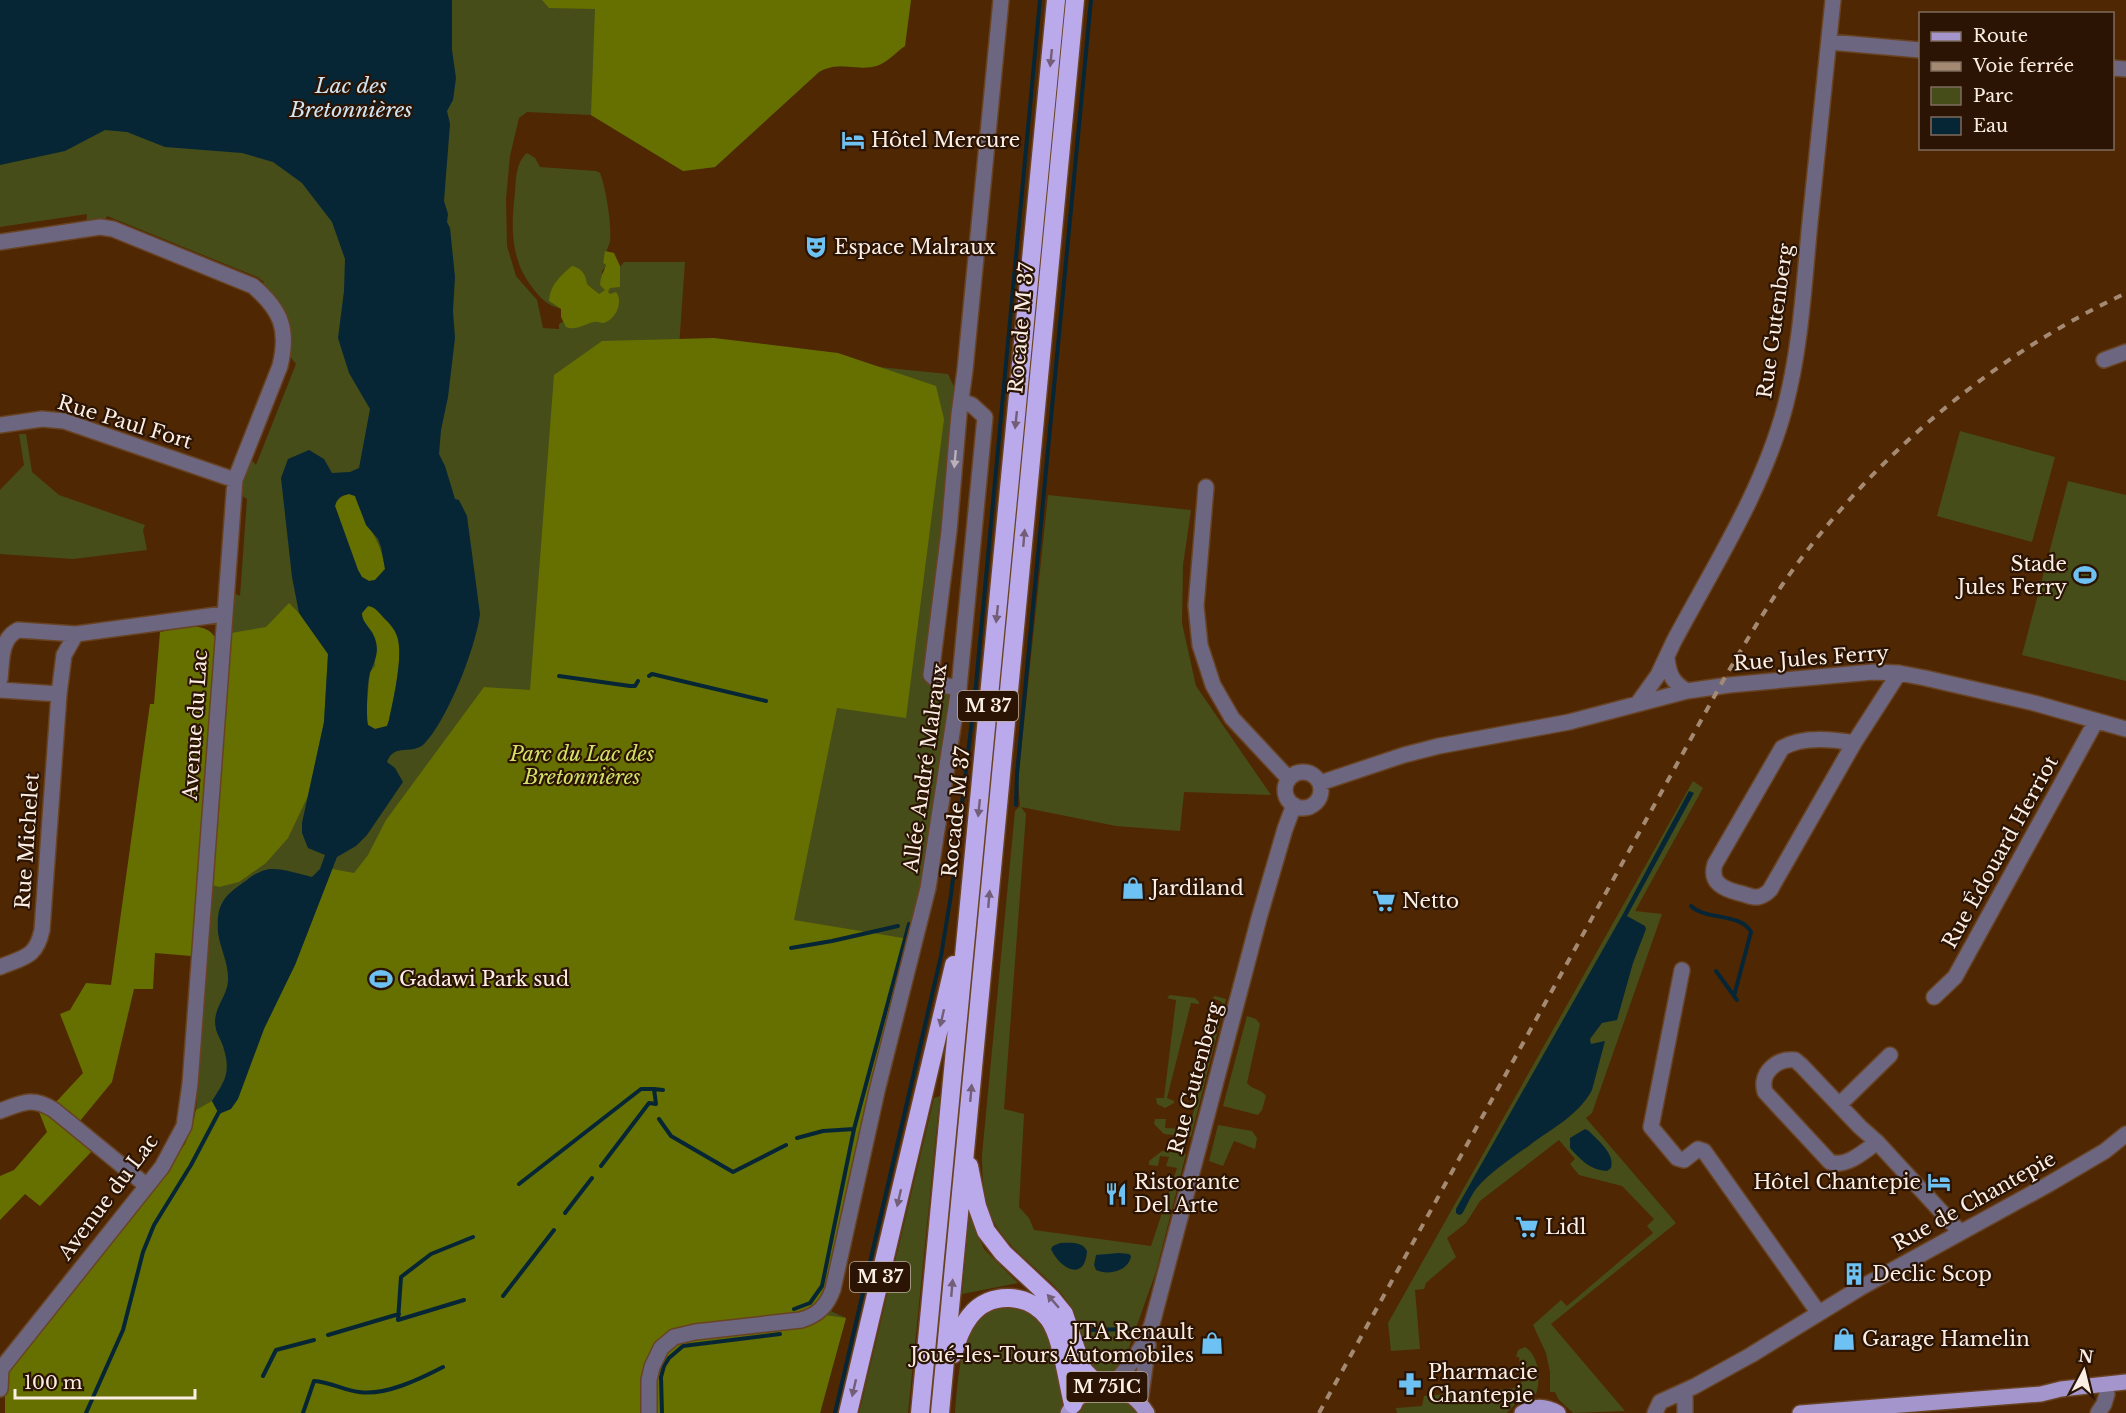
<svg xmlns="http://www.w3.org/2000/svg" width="2126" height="1413" font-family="'Libre Baskerville',serif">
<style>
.green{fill:#464d19}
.forest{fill:#667000}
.water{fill:#062636;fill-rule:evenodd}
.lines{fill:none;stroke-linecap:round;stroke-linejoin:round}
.stream{stroke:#062636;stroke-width:4}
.minor-casing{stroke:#684323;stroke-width:18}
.major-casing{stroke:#684323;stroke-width:18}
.highway-casing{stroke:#684323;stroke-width:21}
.minor{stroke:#6c6681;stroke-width:15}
.major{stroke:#a496cd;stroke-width:15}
.highway{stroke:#baa9eb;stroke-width:18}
.rail{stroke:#a58a73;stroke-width:4;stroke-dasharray:8 8;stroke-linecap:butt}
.oneway{fill:#725e77}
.oneway2{fill:#bbb1b8}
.labels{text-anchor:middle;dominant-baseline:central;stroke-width:4.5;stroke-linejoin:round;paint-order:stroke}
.shield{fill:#2b1403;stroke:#bdada1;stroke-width:1.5}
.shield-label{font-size:18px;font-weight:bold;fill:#fbeee5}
.poi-label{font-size:20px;fill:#fbeee5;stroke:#2b1403;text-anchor:start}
.street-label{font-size:20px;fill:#fbeee5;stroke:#2b1403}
.park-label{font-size:20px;font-style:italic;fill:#d3e368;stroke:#2b1403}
.water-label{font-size:21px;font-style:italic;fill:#d0e5f3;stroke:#2b1403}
</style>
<rect width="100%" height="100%" fill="#502703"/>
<path class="green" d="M0,0H831L853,66L829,67L819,72L715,167L683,171L591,115L527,112L519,118L510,156L506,199L507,246L516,276L537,300L543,328L559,329V324L580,311L596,292L591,287L566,272C558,282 549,287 549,301L561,309C547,305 540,298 532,287C510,259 511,226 515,192C516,179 516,162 527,153L535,158L540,167L596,171L600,173C606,188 612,226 610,241C608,250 604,254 603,263L607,265L602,271L603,287L624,262H685L679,347L948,374L961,401L931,675L959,688L928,888L824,1308L846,1318L820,1413H5L150,1189L185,1144L192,1127L196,1110L232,592L240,596L247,499L239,494L249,457L256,465L296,364C274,339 294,309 261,286L264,282L257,277L107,216L104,222L86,223L87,214L0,227Z
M1960,431L2055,457L2032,542L1937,516Z
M19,434H26L32,472L59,495L145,525L143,530L147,550L73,559L0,554V490L24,465Z
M2068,481L2126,495V681L2022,655Z
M1048,495L1191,510L1183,565L1182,623L1196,686L1271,795L1184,792L1180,831L1116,826L1021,807L1026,814L1004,1109L1024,1114L1019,1207L1029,1218L1034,1230L1151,1246L1177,1168L1166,1166L1169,1157L1160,1156L1158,1166L1149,1165V1161L1162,1151L1186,1154L1156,1272L1122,1367L1110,1377L1101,1376C1096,1371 1088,1365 1086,1359C1079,1341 1082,1326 1071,1307C1061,1290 1047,1279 1033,1266C992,1230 982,1211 982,1155L1015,811L1020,806L1018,780Z
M1693,781L1703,788L1635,911L1662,914L1592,1113L1586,1118L1676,1223L1551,1324L1625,1411L1573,1413L1559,1400L1555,1392H1550V1372L1546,1353L1533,1325L1561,1300L1567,1306L1653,1233L1647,1226L1654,1219L1622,1186L1579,1175L1570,1164L1575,1159L1559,1140L1480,1201L1466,1223L1447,1238L1456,1257L1426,1283L1424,1289L1415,1290L1420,1349L1391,1351L1388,1323Z
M1170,995L1195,998L1199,1002V1004L1191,1003L1167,1098L1174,1101V1103L1165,1108L1157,1104L1156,1098H1164L1176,1000L1167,998Z
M1215,996L1226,999L1191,1137L1164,1134L1154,1124L1155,1119H1166L1165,1128L1189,1129L1222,1002L1212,998Z
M1247,1016L1256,1019L1260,1024L1247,1083C1252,1090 1262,1089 1266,1096L1262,1110L1258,1115L1223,1106Z
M940,1096L908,1413H859L934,1098Z
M1218,1125L1252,1131L1257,1138L1255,1149L1234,1141L1223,1166L1209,1161Z
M969,1215L984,1249L1018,1283L962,1294Z
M1001,1305L1028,1309L1048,1331L1064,1402L1061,1413H955C957,1389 960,1341 974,1322C980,1313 991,1309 1001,1305Z
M1525,1347C1539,1355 1541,1380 1536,1394L1522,1395L1519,1357H1516L1518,1350Z
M1515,1388V1393L1518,1391V1401L1507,1413H1397L1396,1408L1422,1406L1424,1396Z
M1099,1393L1122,1395L1141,1413H1076L1088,1398Z"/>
<path class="forest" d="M542,0H911L905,46C895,53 884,66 872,67C851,70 840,61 819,72L715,167L683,171L591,115L595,9L549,8Z
M605,251L614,253L620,266V287L610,288L608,292L610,294L616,292C624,302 615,321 603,323C600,323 597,321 594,322C583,324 577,331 566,327L561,317V309L549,301C549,286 562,274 572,266C582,268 586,275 587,284L599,294L605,290L600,285C601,274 603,274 606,265L603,263Z
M714,338L838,353L936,386L944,419L906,718L837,708L794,920L915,940L833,1289L818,1314L846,1318L820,1413H5V1380L16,1360L185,1144L192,1127L196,1110L212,1101L219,1114L295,965L332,869L354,873L368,855L386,820L484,687L530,690L554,375L602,341Z
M349,494L355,496C364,525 382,540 385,569L375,580L369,581L362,577L358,570L335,506C338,498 341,496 349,494Z
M289,603L299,613L328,654L324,722L308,796L288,838L266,863L239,882L219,887L197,880L191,956L155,953L153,989H134L112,1082L70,1133L92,1151L40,1206L25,1194L0,1220V1176L14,1170L47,1132L39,1112L57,1101L83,1073L60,1014L70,1010L86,983L111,985L150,704H154L160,632C177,629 203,620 214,636L266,627Z
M368,606C375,607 378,612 383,617C388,622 395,629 397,636C404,654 393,701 389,720L387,726L375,729L368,725L366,717L369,681L370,672L375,666L373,633L362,619V613Z"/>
<path class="water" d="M0,0H452V50L456,78L453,100L447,111L450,124L444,201L448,214L447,222L450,228L455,277L453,311L455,338L448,397L441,430L439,454L445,466L455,499L459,500L467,516L480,614C476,647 448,719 425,743C413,756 394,742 387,762L395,768L403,782L367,835L356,846L337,857L295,965L264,1029L238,1099L231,1109L219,1114L212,1101C226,1079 231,1072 223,1046C221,1040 217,1034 216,1029C211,1010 227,998 228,981C229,963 220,949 218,932C216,903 225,895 247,880C253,875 263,869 272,869C285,869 300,874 312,877L320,869L325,855L308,848L302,833V823L324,722L328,654L299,613L292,577L281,478L288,459L309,450L324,459L332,473L350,472L359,468L370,409L349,373L338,338L344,291L345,259L332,222L302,183L273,162L242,153L165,147L127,132L105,130L65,151L0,165ZM349,494L355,496L366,525L378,539L381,547L385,569L375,580L369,581L362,577L358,570L335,506C337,498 341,496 349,494ZM368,606C375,607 378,611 383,617C388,622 395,629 397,636C404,654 393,701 389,720L387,726L375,729L368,725C366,716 367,682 370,673C374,662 379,654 376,642C374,630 362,624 362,613Z
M1689,791L1694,793L1627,916L1645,926L1646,929L1633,963L1617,1020L1602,1023L1590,1039L1591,1044L1605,1041L1592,1090C1578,1116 1552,1128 1530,1145C1512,1158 1490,1172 1476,1189C1470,1197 1467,1206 1462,1214L1459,1215L1456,1213V1209L1623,914Z
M1585,1129L1589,1131C1598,1141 1615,1153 1611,1168L1607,1171C1590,1170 1581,1160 1570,1148V1138Z
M1060,1243C1070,1243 1082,1241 1087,1251C1085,1283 1059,1268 1051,1249L1053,1246Z
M1119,1253L1129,1254L1131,1256C1129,1271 1108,1276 1096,1270L1094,1265L1096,1255Z"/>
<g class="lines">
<path class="stream" d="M559,676L630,686H635L638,681
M649,676L652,674L766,701
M1016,805L1017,774L1091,0
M1691,906C1705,920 1741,913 1751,932L1734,996
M791,948L832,941L898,926
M1716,971L1737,1000
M659,1119L671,1136L733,1172L786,1145
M797,1138L823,1131L854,1129L909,924
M601,1166L649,1103L656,1104L654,1089L663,1090
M519,1184L641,1089H654
M565,1213L592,1178
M503,1296L554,1230
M464,1300L398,1320L401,1277L431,1254L473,1237
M794,1309L810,1303L822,1286L854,1129
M1087,1330L1130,1329
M328,1335L399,1314
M263,1376L276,1350L314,1340
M86,1413L123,1330L143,1252L154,1225L191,1165L220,1110
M303,1413L314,1381C330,1382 344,1390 359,1392C385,1396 420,1379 443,1367
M662,1413L661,1377L664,1366L669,1358L683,1346L780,1334
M835,1413L941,956L951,895L975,695L1040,0"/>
<g class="minor-casing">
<path id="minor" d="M1829,42L1920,50
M2112,68L2126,69
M0,242L100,227L113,229L253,286C281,310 289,329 280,366L235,480L190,1084L184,1126L162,1167L1,1369L0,1389
M2104,360L2126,352
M0,425L42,419L64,421L235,480
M1206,487L1196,606L1200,645L1213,685L1232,718L1289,779
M1667,659C1669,675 1673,683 1687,691
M0,679C2,661 0,639 18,630L76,634
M959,688L942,685L931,675L949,531L959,414L965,370L1001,0
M0,690L59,694L64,655L76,634L224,614
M1638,703L1658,675L1674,641C1714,566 1763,490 1785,407C1801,347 1804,283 1810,222C1817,148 1825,74 1833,0
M1854,743C1832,739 1802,736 1782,748L1715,864C1709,883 1724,889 1739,893C1745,894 1752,898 1758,897C1764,896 1767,893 1770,890L1854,743L1899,673
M1285 790a18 18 0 1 1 36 0a18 18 0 1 1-36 0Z
M1320,783L1404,755L1439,746L1569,722L1687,691L1729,685L1873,672L1899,673L1925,678L2034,703L2126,729
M0,967C24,957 36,958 42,930L59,694
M1682,970L1651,1127L1677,1158L1684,1160L1698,1149L1704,1151L1818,1312
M1934,997L1955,977L2096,721
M1839,1105L1890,1055
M0,1111C22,1103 32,1096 54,1110L147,1186
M1877,1142C1865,1151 1846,1168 1830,1162L1765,1092C1759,1073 1777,1058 1795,1060L1801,1065L1860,1127L1877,1142L1960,1232
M1110,1387C1129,1368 1143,1349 1152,1324L1259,918L1285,829L1294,805
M1685,1391V1413
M1140,1402L1148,1345
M649,1413V1380L652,1367L661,1348L674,1337L695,1332L801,1320C818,1315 827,1306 833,1289L877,1091L928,888L959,688L985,417L972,405L961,401
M1655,1413L1660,1402L1695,1386L1751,1355L1860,1288L2049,1184L2105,1151L2126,1134
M2098,1413L2104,1404L2107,1394"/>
</g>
<g class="major-casing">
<path id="major" d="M1068,1413C1087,1377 1126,1380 1147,1413
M1522,1413C1534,1405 1546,1406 1558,1413
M1800,1413L2041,1394L2061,1389L2126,1382"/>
</g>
<g class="highway-casing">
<path id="highway" d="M969,1166L977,1206L986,1231L1003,1253L1051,1298L1064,1314L1083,1370L1100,1387
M953,1354C957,1341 961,1327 970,1316C990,1290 1030,1293 1049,1319C1062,1337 1067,1381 1073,1404
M848,1413L954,965
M920,1413L1056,0
M940,1413L1075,0"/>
</g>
<use href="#minor" class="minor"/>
<use href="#major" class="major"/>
<use href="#highway" class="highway"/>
<path class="rail" d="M1319,1413L1720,686C1746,641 1772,597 1803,556C1888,444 1999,353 2126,293"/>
</g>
<defs><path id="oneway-solid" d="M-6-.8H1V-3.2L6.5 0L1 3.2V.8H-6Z" transform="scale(1.5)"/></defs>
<g class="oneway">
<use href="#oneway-solid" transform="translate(1051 58) rotate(96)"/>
<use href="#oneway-solid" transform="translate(1016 420) rotate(96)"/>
<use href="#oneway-solid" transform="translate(1024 538) rotate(-85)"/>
<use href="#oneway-solid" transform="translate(997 614) rotate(96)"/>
<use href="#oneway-solid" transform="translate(979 808) rotate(96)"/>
<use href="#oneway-solid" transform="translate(989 899) rotate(-85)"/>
<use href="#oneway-solid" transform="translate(942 1018) rotate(103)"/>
<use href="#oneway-solid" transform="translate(971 1093) rotate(-85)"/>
<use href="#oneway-solid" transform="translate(899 1198) rotate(103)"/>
<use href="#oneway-solid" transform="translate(952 1288) rotate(-85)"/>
<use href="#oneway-solid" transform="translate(1053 1301) rotate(-131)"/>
<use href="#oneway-solid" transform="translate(854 1388) rotate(103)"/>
</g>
<use class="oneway2" href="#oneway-solid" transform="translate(955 459) rotate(95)"/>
<defs>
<g id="hotel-bare" transform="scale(1.8)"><path d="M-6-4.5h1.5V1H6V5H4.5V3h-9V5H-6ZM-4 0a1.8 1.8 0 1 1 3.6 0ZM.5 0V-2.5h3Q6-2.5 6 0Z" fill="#6ec2f3" stroke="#2b1403" stroke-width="2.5" paint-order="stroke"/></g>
<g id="theatre-bare" transform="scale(1.8)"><path d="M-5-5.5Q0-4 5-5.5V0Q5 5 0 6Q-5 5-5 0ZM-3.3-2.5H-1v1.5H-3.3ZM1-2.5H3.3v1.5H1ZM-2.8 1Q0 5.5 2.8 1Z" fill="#6ec2f3" stroke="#2b1403" stroke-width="2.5" paint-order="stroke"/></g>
<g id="stadium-bare" transform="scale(1.8)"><path d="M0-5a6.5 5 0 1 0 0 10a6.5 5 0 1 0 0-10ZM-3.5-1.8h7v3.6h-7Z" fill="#6ec2f3" stroke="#2b1403" stroke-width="2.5" paint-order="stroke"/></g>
<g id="shop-bare" transform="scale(1.8)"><path d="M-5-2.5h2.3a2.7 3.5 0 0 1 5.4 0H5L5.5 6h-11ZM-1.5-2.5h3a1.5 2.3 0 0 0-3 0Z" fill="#6ec2f3" stroke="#2b1403" stroke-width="2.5" paint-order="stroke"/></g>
<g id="supermarket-bare" transform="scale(1.8)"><path d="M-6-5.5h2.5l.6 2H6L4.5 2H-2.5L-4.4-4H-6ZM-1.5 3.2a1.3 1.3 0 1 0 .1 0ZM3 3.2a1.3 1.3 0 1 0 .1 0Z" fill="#6ec2f3" stroke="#2b1403" stroke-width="2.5" paint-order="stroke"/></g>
<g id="restaurant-bare" transform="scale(1.8)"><path d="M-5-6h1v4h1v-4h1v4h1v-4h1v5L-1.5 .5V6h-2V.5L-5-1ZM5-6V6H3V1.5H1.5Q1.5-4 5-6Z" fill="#6ec2f3" stroke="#2b1403" stroke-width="2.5" paint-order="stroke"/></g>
<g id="building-bare" transform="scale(1.8)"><path d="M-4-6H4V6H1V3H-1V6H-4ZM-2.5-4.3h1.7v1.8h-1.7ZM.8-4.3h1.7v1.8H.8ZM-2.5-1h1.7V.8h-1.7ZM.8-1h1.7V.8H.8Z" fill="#6ec2f3" stroke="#2b1403" stroke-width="2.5" paint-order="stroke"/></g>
<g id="pharmacy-bare" transform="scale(1.8)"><path d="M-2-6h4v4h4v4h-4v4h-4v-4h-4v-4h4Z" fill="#6ec2f3" stroke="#2b1403" stroke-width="2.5" paint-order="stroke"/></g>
</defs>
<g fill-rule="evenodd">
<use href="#hotel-bare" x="853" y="140"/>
<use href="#theatre-bare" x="816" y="247"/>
<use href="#stadium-bare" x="2085" y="575"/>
<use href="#shop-bare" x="1133" y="888"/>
<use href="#supermarket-bare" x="1384" y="901"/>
<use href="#stadium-bare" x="381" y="979"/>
<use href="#hotel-bare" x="1939" y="1182"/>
<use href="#restaurant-bare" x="1116" y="1194"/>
<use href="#supermarket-bare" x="1527" y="1227"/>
<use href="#building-bare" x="1854" y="1274"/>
<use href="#shop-bare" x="1844" y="1339"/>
<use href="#shop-bare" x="1212" y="1343"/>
<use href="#pharmacy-bare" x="1410" y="1384"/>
</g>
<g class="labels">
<g class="shield">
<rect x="958" y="691" width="60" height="30" rx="4.5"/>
<rect x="850" y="1262" width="60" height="30" rx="4.5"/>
<rect x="1066.5" y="1372" width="81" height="30" rx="4.5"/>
</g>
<g class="shield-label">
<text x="988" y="706">M 37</text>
<text x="880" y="1277">M 37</text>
<text x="1107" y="1387">M 751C</text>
</g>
<g class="poi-label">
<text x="871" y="140">Hôtel Mercure</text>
<text x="834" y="247">Espace Malraux</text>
<text x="2067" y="564" text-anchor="end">Stade<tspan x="2067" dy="23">Jules Ferry</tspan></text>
<text x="1151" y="888">Jardiland</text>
<text x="1402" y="901">Netto</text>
<text x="399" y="979">Gadawi Park sud</text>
<text x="1134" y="1182">Ristorante<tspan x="1134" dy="23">Del Arte</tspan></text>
<text x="1921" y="1182" text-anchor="end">Hôtel Chantepie</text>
<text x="1545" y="1227">Lidl</text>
<text x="1872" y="1274">Declic Scop</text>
<text x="1194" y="1332" text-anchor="end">JTA Renault<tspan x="1194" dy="23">Joué-les-Tours Automobiles</tspan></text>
<text x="1862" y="1339">Garage Hamelin</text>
<text x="1428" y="1372">Pharmacie<tspan x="1428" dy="23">Chantepie</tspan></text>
</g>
<g class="street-label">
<text transform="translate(1775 321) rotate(-82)">Rue Gutenberg</text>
<text transform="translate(1021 328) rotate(-85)">Rocade M 37</text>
<text transform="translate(125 422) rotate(17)">Rue Paul Fort</text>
<text transform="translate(1811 658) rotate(-4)">Rue Jules Ferry</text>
<text transform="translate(195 725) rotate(-86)">Avenue du Lac</text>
<text transform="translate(925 768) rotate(-82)">Allée André Malraux</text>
<text transform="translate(956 812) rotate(-84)">Rocade M 37</text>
<text transform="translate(27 841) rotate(-86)">Rue Michelet</text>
<text transform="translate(2000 852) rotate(-61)">Rue Édouard Herriot</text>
<text transform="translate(1195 1078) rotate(-75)">Rue Gutenberg</text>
<text transform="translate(108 1197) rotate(-53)">Avenue du Lac</text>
<text transform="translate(1974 1201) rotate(-29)">Rue de Chantepie</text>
</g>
<g class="park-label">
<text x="582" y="754">Parc du Lac des<tspan x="582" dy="23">Bretonnières</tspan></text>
</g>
<g class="water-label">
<text x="351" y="86">Lac des<tspan x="351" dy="24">Bretonnières</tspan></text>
</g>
</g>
<rect x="1919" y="12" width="195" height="138" fill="#2b1403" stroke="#7e6b5d" stroke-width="1.5"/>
<rect x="1931" y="32" width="30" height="9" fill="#a496cd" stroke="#7e6b5d" stroke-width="1.5"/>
<text x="1973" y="42" font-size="18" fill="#fbeee5">Route</text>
<rect x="1931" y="62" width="30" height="9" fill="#a58a73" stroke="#7e6b5d" stroke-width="1.5"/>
<text x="1973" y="72" font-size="18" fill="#fbeee5">Voie ferrée</text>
<rect x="1931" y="87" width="30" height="18" fill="#464d19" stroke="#7e6b5d" stroke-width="1.5"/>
<text x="1973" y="102" font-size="18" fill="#fbeee5">Parc</text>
<rect x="1931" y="117" width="30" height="18" fill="#062636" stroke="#7e6b5d" stroke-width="1.5"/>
<text x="1973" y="132" font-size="18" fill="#fbeee5">Eau</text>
<g transform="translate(2084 1371) rotate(7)" stroke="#2b1403" stroke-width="4.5" paint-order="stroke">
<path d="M0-4.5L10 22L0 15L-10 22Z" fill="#fbeee5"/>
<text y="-9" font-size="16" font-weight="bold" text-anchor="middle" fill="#fbeee5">N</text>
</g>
<path d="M15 1389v9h180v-9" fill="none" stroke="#fbeee5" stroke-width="3"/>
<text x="24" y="1389" font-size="18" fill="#fbeee5" stroke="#2b1403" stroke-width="4.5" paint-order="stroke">100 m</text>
</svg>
